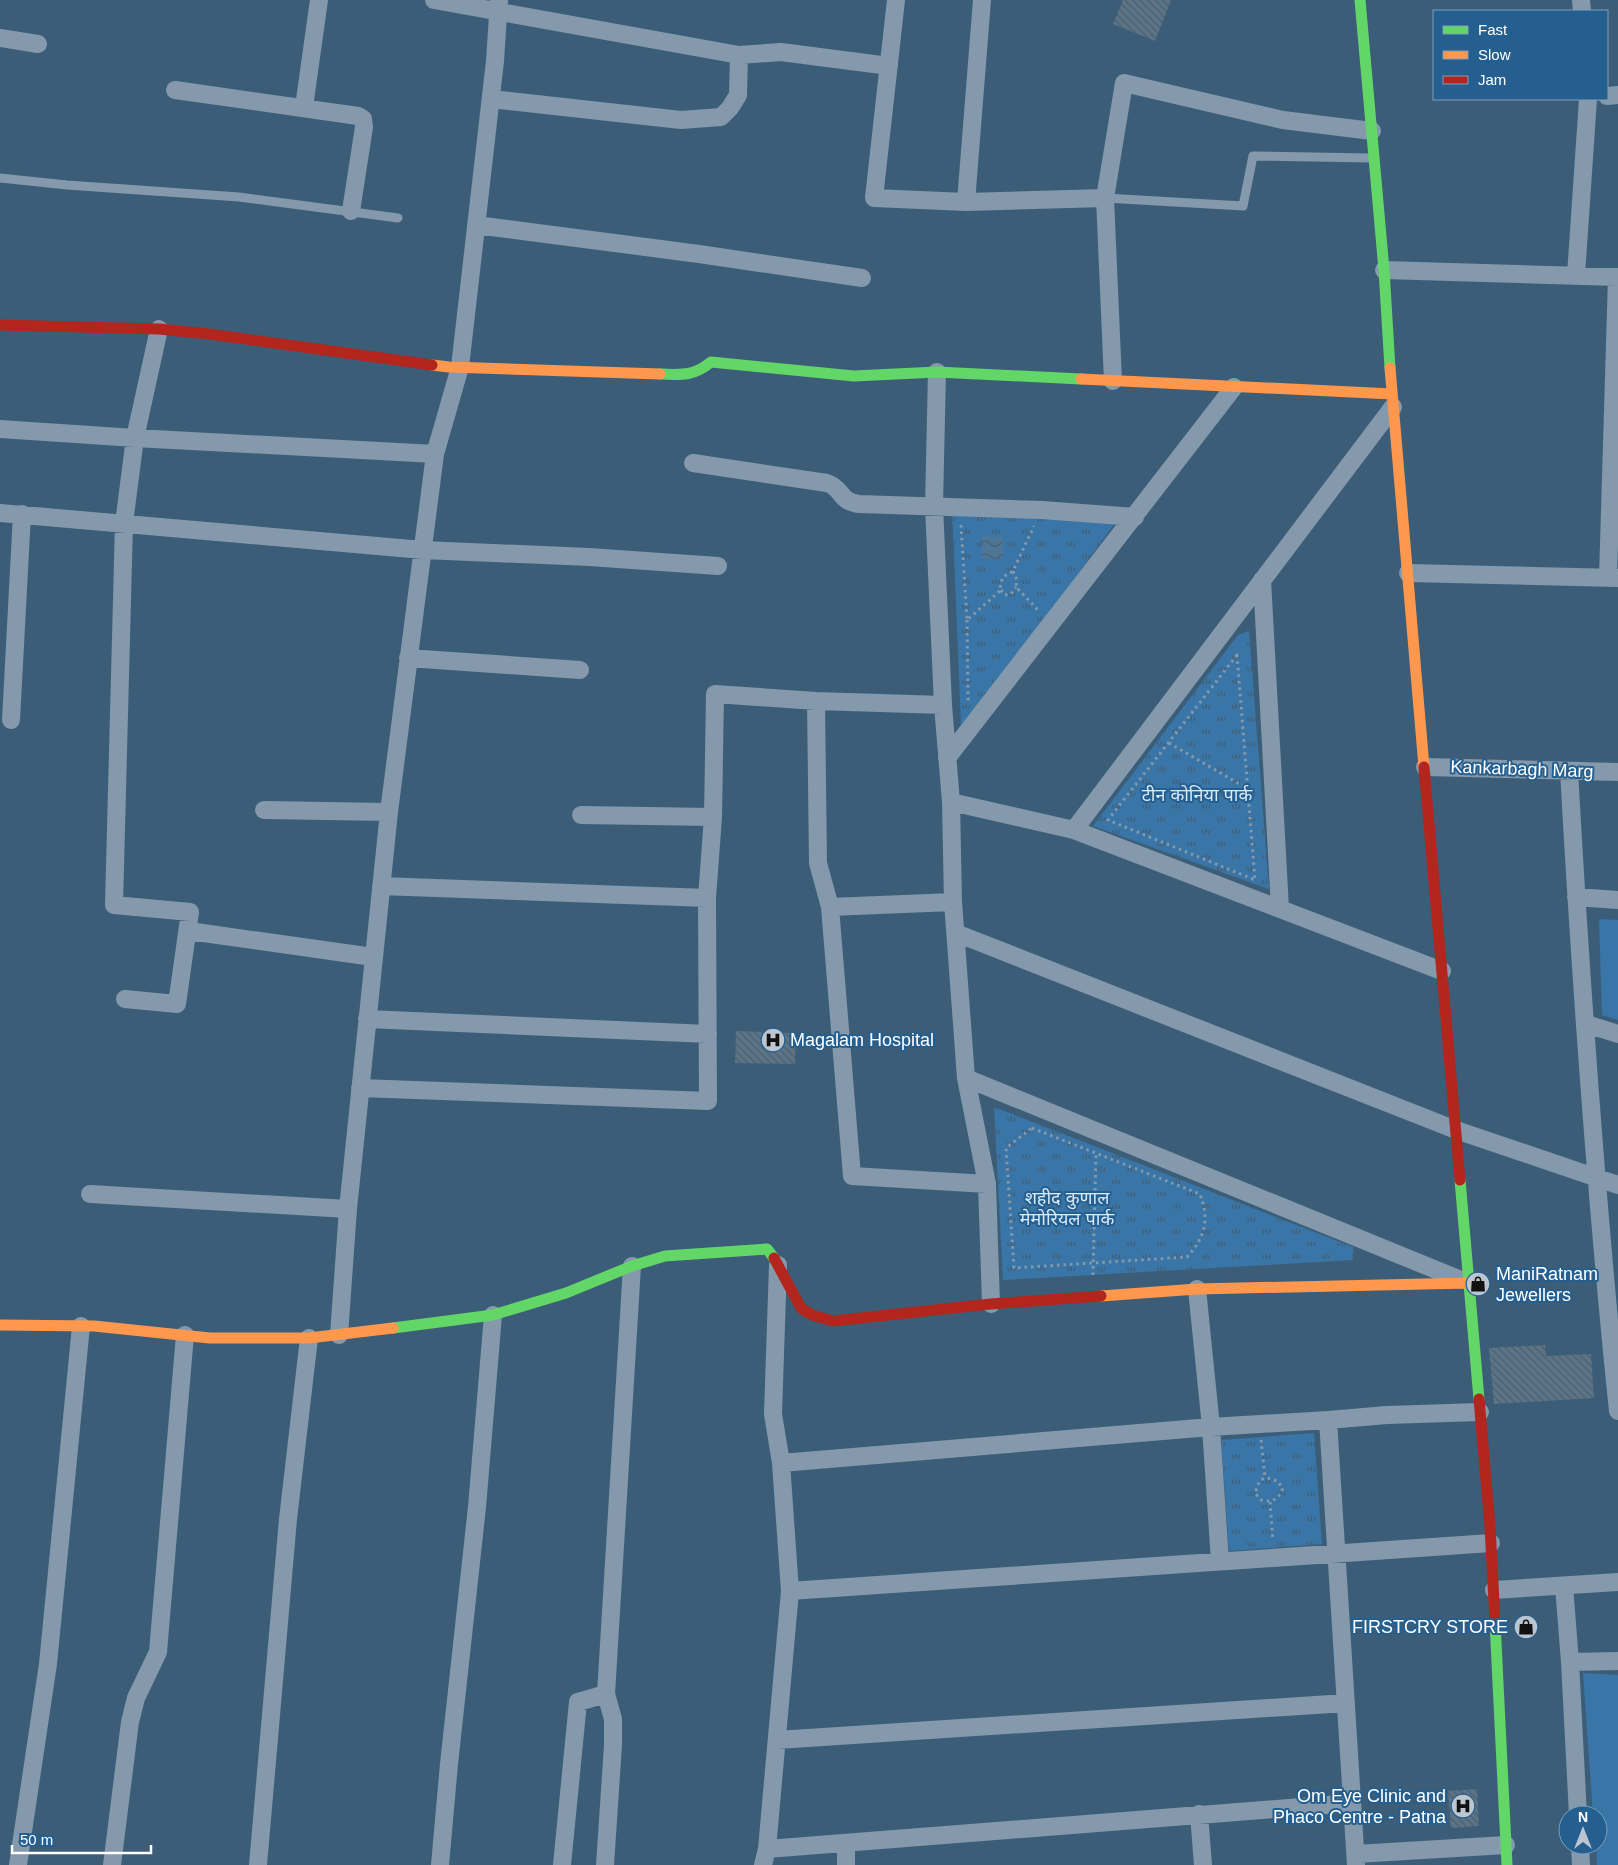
<svg xmlns="http://www.w3.org/2000/svg" width="1618" height="1865" font-family="Helvetica,'Noto Sans Devanagari',sans-serif">
<style>
.grass{fill:#3975a6}
.park{fill:url(#park-tufts)}
.water{fill:url(#water-waves)}
.building{fill:url(#building-back-hatch)}
.lines{fill:none;stroke-linecap:round;stroke-linejoin:round}
.path{stroke:#8499ab;stroke-width:3;stroke-dasharray:2.5 4;stroke-linecap:butt}
.lane{stroke:#8499ab;stroke-width:9}
.street{stroke:#8499ab;stroke-width:18}
.fast{stroke:#63d668;stroke-width:11}
.slow{stroke:#ff974d;stroke-width:11}
.jam{stroke:#b3261e;stroke-width:11}
.labels{text-anchor:middle;dominant-baseline:central;stroke-width:4;stroke-linejoin:round;paint-order:stroke}
.street-label{font-size:18px;fill:#fff;stroke:#245f90}
.park-label{font-size:18px;fill:#daebf9;stroke:#245f90}
.poi-label{font-size:18px;fill:#fff;stroke:#245f90;text-anchor:start}
</style>
<defs>
<pattern id="park-tufts" width="24" height="20" patternUnits="userSpaceOnUse" patternTransform="scale(1.25)"><rect width="24" height="20" fill="#3975a6"/><path d="M3 7l-1-3M5 7V3M7 7l1-3M15 17l-1-3M17 17v-4M19 17l1-3" fill="none" stroke="#435e74"/></pattern>
<pattern id="water-waves" width="16" height="10" patternUnits="userSpaceOnUse" patternTransform="scale(1.25)"><rect width="16" height="10" fill="#4d7696"/><path d="M0 5q4-4 8 0t8 0" fill="none" stroke="#4c5f6d"/></pattern>
<pattern id="building-back-hatch" width="6" height="6" patternUnits="userSpaceOnUse" patternTransform="scale(1.25)"><rect width="6" height="6" fill="#5a7488"/><path d="M-1 5l2 2M0 0l6 6M5-1l2 2" fill="none" stroke="#525e67"/></pattern>
</defs>
<rect width="100%" height="100%" fill="#3c5d78"/>
<path class="grass" d="M1599,919L1618,920V1020L1602,1015Z
M1583,1673L1618,1675V1865H1597L1596,1845H1598V1815H1593Z"/>
<path class="park" d="M952,510L1115,523L967,726L961,725Z
M1249,631L1269,889L1093,826L1238,635Z
M994,1107L1353,1247V1260L1003,1280Z
M1314,1433L1322,1544L1229,1551L1221,1440Z"/>
<path class="water" d="M982,536L1003,537V559L982,558Z"/>
<path class="building" d="M1123,0H1171L1155,41L1113,24Z
M736,1031L796,1033L795,1064L735,1063Z
M1545,1345L1546,1356L1591,1354L1594,1398L1494,1404L1489,1348Z
M1477,1789L1479,1826L1451,1828L1448,1791Z"/>
<g class="lines">
<path class="path" d="M961,525L967,620L1001,590L1000,585L1003,577L1013,571L1034,526
M1013,571L1017,580L1016,587L1039,611
M1001,590L1005,595L1011,594L1016,587
M967,620L968,699H971
M1237,655L1255,880L1108,820Z
M1169,743L1248,789
M1032,1128L1200,1194C1210,1220 1205,1237 1187,1257L1014,1268L1006,1148Z
M1093,1275L1096,1154
M1261,1440L1265,1477L1259,1482L1255,1493L1261,1500C1273,1502 1278,1500 1283,1488L1277,1481L1265,1477
M1270,1502L1273,1541"/>
<path class="lane" d="M0,178L67,185L239,197L398,218
M1105,198L1243,206L1253,156L1371,158"/>
<path class="street" d="M434,0L739,55L781,52L889,66
M896,0L874,198L966,202L1105,198L1113,381
M1581,0L1582,11
M0,38L38,44
M175,90L358,116L363,119L364,127L351,211
M1607,96L1618,95
M491,99L681,120L721,117L730,108L738,95L739,55
M304,107L319,0
M1105,198L1124,83L1283,120L1372,131
M966,202L982,0
M476,225L699,254L862,278
M1384,270L1618,277
M1576,275L1588,99
M937,372L934,506L943,705L951,802L953,902L966,1078L987,1184L991,1304
M0,429L135,438L435,454
M693,463L827,483C843,488 838,501 859,504L1042,510L1135,517
M0,513L423,550L589,557L718,566
M1408,573L1618,578
M1608,578L1617,277
M1262,580L1280,909
M408,658L580,670
M816,701L818,863L830,907
M11,720L22,514
M947,758L1234,387
M1425,767L1618,772
M1569,771C1581,985 1596,1198 1618,1411
M951,802L1074,830L1393,407
M264,810L389,812
M581,815L713,817
M1074,830L1442,971
M381,886L707,898L713,817L715,694L816,701L943,705
M1576,897L1618,900
M953,902L830,907L852,1176L987,1184
M189,931L373,957
M956,933L1456,1130L1618,1185
M125,999L177,1004L190,912L114,905L124,523L135,438L159,329
M367,1019L708,1034
M1586,1024L1618,1034
M966,1078L1461,1280
M360,1088L708,1101L707,898
M90,1194L348,1209
M778,1265L773,1414L781,1463
M1197,1289L1211,1427L1220,1561
M339,1335L348,1209L389,812L435,454L460,367L495,61L499,0
M1328,1420L1387,1415L1480,1412
M1564,1586L1570,1662L1578,1815
M1494,1590L1618,1582
M790,1591L1491,1543
M1570,1662L1618,1661
M777,1740L1346,1703
M1199,1814L1203,1865
M846,1843V1865
M1580,1845L1581,1865
M767,1849L1352,1803
M1356,1854L1506,1845
M18,1865L48,1664L81,1326
M112,1865L130,1722L136,1698L158,1652L185,1335
M258,1865L288,1519L309,1338
M440,1865L449,1764L477,1507L493,1315
M562,1865L578,1702L606,1694L632,1266
M605,1865L613,1745V1719L606,1694
M763,1865L767,1849L790,1591L781,1463L1211,1427L1328,1420L1356,1865"/>
<path class="fast" d="M1360,0L1384,270L1390,368
M660,374C682,375 694,376 711,362L854,376L937,372L1081,379
M1460,1180L1479,1399
M393,1328L493,1315L566,1293L632,1266L665,1256L767,1249L774,1258
M1495,1622L1507,1865"/>
<path class="slow" d="M432,365L449,367L660,374
M1390,368L1424,767
M1081,379L1392,394
M1101,1296L1197,1289L1469,1283
M0,1325L94,1326L210,1338H309L393,1328"/>
<path class="jam" d="M0,325L159,329L209,334L432,365
M1424,767L1460,1180
M774,1258L801,1308L812,1315L833,1321L991,1304L1101,1296
M1479,1399L1490,1526L1495,1622"/>
</g>
<defs>
<g id="hospital-disc" transform="scale(1.25)"><circle r="9.5" fill="#bbc6d0" stroke="#245f90"/><path d="M-5-5h3v3.5h4V-5h3V5h-3V1.5h-4V5h-3Z" fill="#111"/></g>
<g id="shop-disc" transform="scale(1.25)"><circle r="9.5" fill="#bbc6d0" stroke="#245f90"/><path d="M-5-2.5h2.3a2.7 3.5 0 0 1 5.4 0H5L5.5 6h-11ZM-1.5-2.5h3a1.5 2.3 0 0 0-3 0Z" fill="#111"/></g>
</defs>
<g fill-rule="evenodd">
<use href="#hospital-disc" x="773" y="1040"/>
<use href="#shop-disc" x="1478" y="1284"/>
<use href="#shop-disc" x="1526" y="1627"/>
<use href="#hospital-disc" x="1463" y="1806"/>
</g>
<g class="labels">
<g class="street-label">
<text transform="translate(1522 769) rotate(2)">Kankarbagh Marg</text>
</g>
<g class="park-label">
<text x="1197" y="795">टीन कोनिया पार्क</text>
<text x="1067" y="1198">शहीद कुणाल<tspan x="1067" dy="21">मेमोरियल पार्क</tspan></text>
</g>
<g class="poi-label">
<text x="790" y="1040">Magalam Hospital</text>
<text x="1496" y="1274">ManiRatnam<tspan x="1496" dy="21">Jewellers</tspan></text>
<text x="1508" y="1627" text-anchor="end">FIRSTCRY STORE</text>
<text x="1446" y="1796" text-anchor="end">Om Eye Clinic and<tspan x="1446" dy="21">Phaco Centre - Patna</tspan></text>
</g>
</g>
<rect x="1433" y="10" width="175" height="90" fill="#245f90" stroke="#7c9fbc"/>
<rect x="1443" y="26" width="25" height="8" fill="#63d668" stroke="#7c9fbc"/>
<text x="1478" y="35" font-size="15" fill="#ffffff">Fast</text>
<rect x="1443" y="51" width="25" height="8" fill="#ff974d" stroke="#7c9fbc"/>
<text x="1478" y="60" font-size="15" fill="#ffffff">Slow</text>
<rect x="1443" y="76" width="25" height="8" fill="#b3261e" stroke="#7c9fbc"/>
<text x="1478" y="85" font-size="15" fill="#ffffff">Jam</text>
<g transform="translate(1583 1830)"><circle r="24" fill="#245f90" stroke="#7c9fbc"/>
<path d="M0-4L9 19L0 12L-9 19Z" fill="#bbc6d0"/>
<text y="-8" font-size="14" font-weight="bold" text-anchor="middle" fill="#ffffff">N</text>
</g>
<path d="M12 1845v8h139v-8" fill="none" stroke="#ffffff" stroke-width="2.5"/>
<text x="20" y="1845" font-size="15" fill="#ffffff" stroke="#245f90" stroke-width="4" paint-order="stroke">50 m</text>
</svg>
